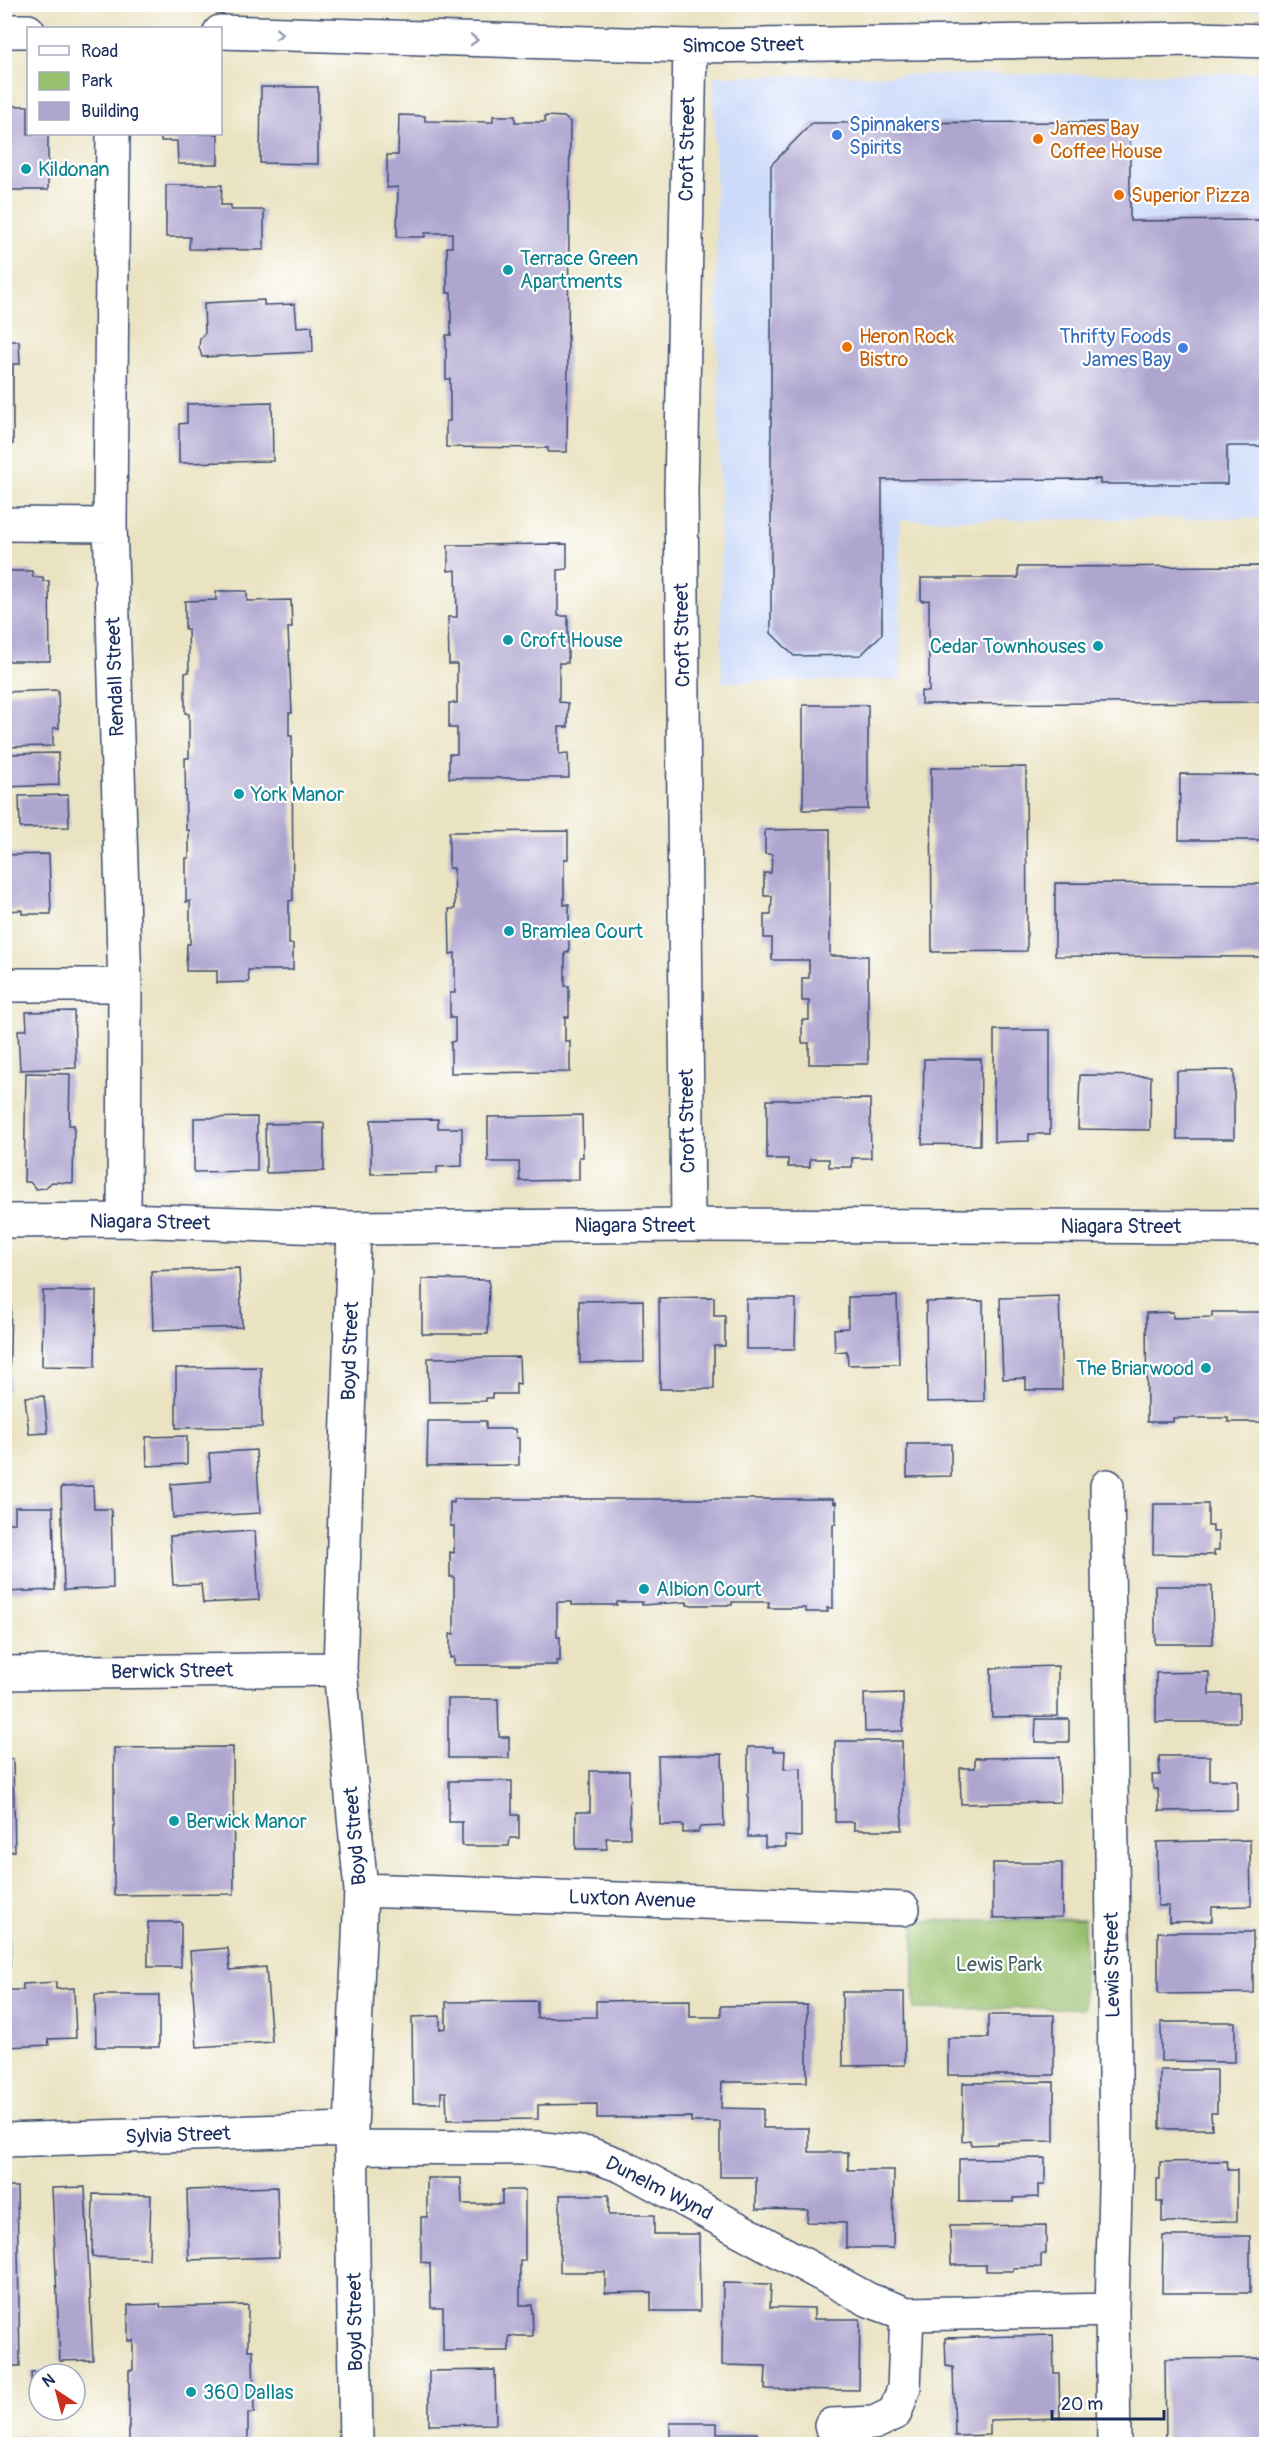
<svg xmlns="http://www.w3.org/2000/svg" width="1271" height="2449" font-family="Pangolin,sans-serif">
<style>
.built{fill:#cddbfa}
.green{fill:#98c16e;stroke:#5a7866;stroke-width:1.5}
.building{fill:#afa6d0}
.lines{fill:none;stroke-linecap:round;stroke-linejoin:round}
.minor-casing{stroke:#3a4a6d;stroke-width:36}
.minor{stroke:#fff;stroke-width:33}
.oneway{stroke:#8d97ae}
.shop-dot{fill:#3f7fe0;stroke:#fff;stroke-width:2}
.food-dot{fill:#e8710a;stroke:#fff;stroke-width:2}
.culture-dot{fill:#0f9aa8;stroke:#fff;stroke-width:2}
.labels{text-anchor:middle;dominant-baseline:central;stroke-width:4.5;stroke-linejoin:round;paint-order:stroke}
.street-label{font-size:20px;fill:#1b2f5e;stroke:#fff}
.shop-label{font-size:20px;fill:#366cbe;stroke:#fff;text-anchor:start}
.food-label{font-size:20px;fill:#c56008;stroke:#fff;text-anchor:start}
.culture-label{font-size:20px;fill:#0d838f;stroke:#fff;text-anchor:start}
.park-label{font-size:20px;fill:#476264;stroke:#fff}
</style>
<rect width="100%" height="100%" fill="#fff"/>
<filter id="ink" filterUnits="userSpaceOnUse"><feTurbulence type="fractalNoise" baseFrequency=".0167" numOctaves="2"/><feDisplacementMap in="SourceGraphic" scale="12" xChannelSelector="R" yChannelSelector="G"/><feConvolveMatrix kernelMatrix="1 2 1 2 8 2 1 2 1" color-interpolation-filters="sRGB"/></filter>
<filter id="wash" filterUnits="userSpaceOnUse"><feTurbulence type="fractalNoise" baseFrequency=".008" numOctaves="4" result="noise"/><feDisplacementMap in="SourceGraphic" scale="24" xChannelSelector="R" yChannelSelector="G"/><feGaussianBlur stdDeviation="1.35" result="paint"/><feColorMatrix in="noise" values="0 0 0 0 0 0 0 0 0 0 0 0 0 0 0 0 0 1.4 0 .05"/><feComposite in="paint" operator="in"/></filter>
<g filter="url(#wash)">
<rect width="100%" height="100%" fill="#eae3c2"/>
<path class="built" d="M1266,4V10L1128,11V4Z
M1266,73V518L900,520L901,680L722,682L714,76Z"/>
<path class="green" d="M1084,1919V2008L914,2009V1921Z"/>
<g id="blocks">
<path class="building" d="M261,87H318V164L260,163Z
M4,106H28V134H48V190H4Z
M399,115L425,116V121L493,122V116H515V122H545V116L564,117L570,122L567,452H548V448L446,447V421H450V379H446V335H451V293H447V247H452V233H425V237H397L398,187L387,188V155H398Z
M1115,122L1130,137V221L1266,220V446H1227V484H1100V479L882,480V634L861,655L794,656L771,633V165L812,123Z
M161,134H218V164H178L177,141H161Z
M166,185H222L221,205H231V210H264V250L189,249L190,237H166Z
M264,300V305L295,304L297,327L312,326L313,352L202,357L199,347L200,338L205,333L204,303Z
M4,341H19L20,364H13V444H7L8,449H4Z
M272,402L273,461L179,463V424L187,423V404Z
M567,544V569L558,570V616H568V663H559V702L568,703V727H559V754L568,753L569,778H449V754H457V728H449V703H457V664H449L448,617H457L456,570L448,571V545Z
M1266,566V702L921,704V691L929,692V600L921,601V578H1018V567Z
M4,571H32L33,577H43V581H49L50,661H4Z
M216,591H247V601L291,600L292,628H288L292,713H289V736H292L293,900L289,901V944H293V970H248L249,982L217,983V971H186L187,944H190V901L186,902V858H189V830H186L185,758H189V714L185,713V673L189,672L188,629H185V601L216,600Z
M58,690L59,728H53V746L4,747V692Z
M803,705H868V809L803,810Z
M58,753L59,785L4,787V754Z
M1026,767L1027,951L932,952L931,768Z
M1180,774L1266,775V840H1179Z
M68,795L69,827L20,828L19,796Z
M830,829V956H868V1064H809V1043H802V1020H809V1001H802V978H809V960H772V938H764V915H771L772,896H764V873H771L772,854H765V830Z
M568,831V859H564V905L569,904V952L565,953V986H569V1017H565V1041H570V1072L451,1073V1042L455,1041V1018H450V993H455V953L450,954L449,909H455L454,868H449V832Z
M49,854L51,914H22V910L6,911L4,855Z
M1055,883L1264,884L1263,957L1055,956Z
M74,1011L76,1068L20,1070L18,1030H27L26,1012Z
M994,1030H1050V1134H1029V1141L994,1142Z
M924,1059H981L980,1145L922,1144Z
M1234,1070V1139H1177V1071Z
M26,1073L70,1074L69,1125H74L73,1183L52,1182L45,1188L36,1189L30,1182H24Z
M1080,1075L1151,1076L1150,1130L1078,1129Z
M870,1099L871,1158H852V1167H829V1159H810V1167H788V1159H767V1100Z
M582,1115L583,1157H579V1180L520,1181L519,1162H488V1117Z
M257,1117V1171L194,1172V1118Z
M438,1119V1128H462V1166L437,1167V1173L371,1174V1120Z
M324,1123V1171L266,1173L265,1124Z
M239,1268L242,1327L153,1330L151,1271Z
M422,1279L489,1280L488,1334H422Z
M43,1291H96L95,1367L42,1366Z
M897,1296L899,1364L848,1365L847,1351L835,1352L834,1329L848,1328V1297Z
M1059,1296L1062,1390H1026V1378L1003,1379L1000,1298Z
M714,1297V1316H725V1346H714V1389H660L659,1298Z
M746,1299H796L795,1349H746Z
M643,1300L644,1362L580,1363L579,1301Z
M983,1301L984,1401L927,1402L926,1302Z
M4,1302H11L9,1390H4Z
M1173,1312V1318L1212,1317V1312H1262V1317H1266V1422H1228V1418H1173V1422H1147L1146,1313Z
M519,1357L520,1384L516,1383V1394H492L493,1398H486V1401L429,1402L428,1358Z
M261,1367L262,1427L176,1428V1368Z
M44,1396L48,1433L29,1434L25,1397Z
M428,1421H486V1429H515L516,1438H519V1465L427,1466Z
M187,1436V1464L147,1466L146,1437Z
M907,1444H951V1476L907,1477Z
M256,1450L260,1513L173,1518L171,1484L211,1481L209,1453Z
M93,1486L94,1509H111L113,1588L64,1590L61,1487Z
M454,1499H833V1503L836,1502V1524H833V1608H827L828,1612H806V1608H768L769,1602H732V1605H687V1602L642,1605V1602H617V1605H572V1602H557V1637H560V1661H556L557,1665H454V1657L450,1658V1634H454V1577H450V1552L454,1553V1526H450V1502L454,1503Z
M1154,1504H1208V1526H1213V1532H1219V1550H1213L1215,1555L1153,1554Z
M15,1507H53L55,1590L4,1592V1523H15Z
M255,1531L259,1600L203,1603L201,1584L173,1585L170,1536Z
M1155,1586H1212L1213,1644H1155Z
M1058,1666V1716L992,1717L991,1668Z
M1209,1672V1694H1239V1722H1156V1673Z
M903,1693V1731L865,1732L864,1694Z
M448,1699H498L499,1737H509V1758H448Z
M1036,1719H1069V1742H1035Z
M835,1741H902V1830H854V1822H835Z
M233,1747L234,1894L114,1895V1748Z
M748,1747H773V1751H785L784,1769L801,1768V1837L785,1836L786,1847H765V1837H748Z
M722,1754L724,1826L700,1827L698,1832L683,1833V1825H660L658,1756Z
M1159,1756H1210V1780H1237V1810L1159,1811L1158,1789H1153L1152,1775H1160Z
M1059,1757L1060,1802L961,1804L960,1768H975V1758Z
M13,1759L15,1851L4,1852V1760Z
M590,1771H629L630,1838H606L607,1849H576V1812H590Z
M449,1781H512V1815H519V1838H510L509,1846H462V1822H449Z
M1250,1840L1251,1906L1212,1907V1921L1169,1922V1906H1158L1157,1842Z
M993,1863H1062V1917L993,1918Z
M148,1922H181V1967H148Z
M4,1925H9L10,1966H4Z
M1158,1932H1253V1993L1158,1994Z
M228,1948L230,1970L266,1967L272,2042L197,2047L190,1951Z
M56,1982V1989L74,1988L76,2038L48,2039L49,2045L7,2047L4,1990H23V1984Z
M842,1992H904L905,2065L843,2066Z
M95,1995H159V2047H96Z
M690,2000V2017H721V2006L807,2005V2082H722L721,2108L763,2109V2128H809V2152H848V2170H894L893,2248H846V2223L807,2222L808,2210L756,2209V2177H720V2122H691V2117L597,2118V2104L538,2105V2119L447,2120L446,2092H441V2103H413L412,2017L440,2016V2029L446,2028V2002L537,2001V2018L596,2017V2001Z
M988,2015H1054V2075H948V2038H988Z
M1161,2022H1235V2062L1161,2061Z
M1160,2070H1217V2113H1211L1212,2129H1160Z
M1054,2082V2141L997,2142V2144L971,2145L970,2140L962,2141L963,2083Z
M1045,2158V2185H1039V2197L1013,2198V2202H959V2159Z
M1227,2161L1228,2170H1237V2221L1162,2222V2202H1157V2179H1160V2162Z
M427,2178H461L462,2204H502V2190H525V2261H520V2305H532L533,2336H509V2351H443V2308H431L430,2263L421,2262V2217H427Z
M4,2187H17L20,2366H4Z
M85,2187L93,2360L60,2361L52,2188Z
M277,2187L279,2257L189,2260L187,2190Z
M93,2194L151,2195L149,2259L92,2257Z
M560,2195H609V2215H654V2234H699L700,2311H651V2292L605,2293V2272H560Z
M1046,2225V2254H1041V2267L1013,2268V2271H986V2265H951L950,2226Z
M1163,2236H1250V2293H1162Z
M723,2283L771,2284L770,2307L814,2308V2319H860L859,2390L765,2389L766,2366L722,2365Z
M160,2304V2307L248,2305V2350H253L254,2413H248V2444H129V2370H133V2340L128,2341V2305Z
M1053,2335L1054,2373H1059L1060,2418L990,2420V2435L955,2436L953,2367L946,2366L945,2338Z
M1266,2358V2444H1166L1165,2359Z
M70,2370V2374H39V2408L33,2409L31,2372Z
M495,2370L496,2424L429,2425V2371Z
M670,2423H717V2433H757V2442H801V2444H670Z
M67,2438V2444H4V2441Z
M637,2441V2444H552V2443Z"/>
</g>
</g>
<g filter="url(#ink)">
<use href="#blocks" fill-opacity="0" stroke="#3a4a6d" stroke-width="1.5"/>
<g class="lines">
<g class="minor-casing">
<path id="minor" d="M4,31H28
M220,32L690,46L1197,39L1266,41
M113,134L110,525L125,985L124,1220
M4,524L110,525
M4,985H125
M4,1221L124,1220L354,1228L688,1225L1266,1227
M688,1225L681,490L690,46
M354,1228L340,1669L361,1890L351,2129L356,2444
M1107,1486L1116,2147L1112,2310L1114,2444
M4,1673L340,1669
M361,1890L903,1909
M4,2140L351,2129
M352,2147L535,2148L589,2154L622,2166L869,2300L907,2314L1112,2310
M831,2425L874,2423L895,2413L904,2388L907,2314"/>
</g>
<use href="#minor" class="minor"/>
</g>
<defs><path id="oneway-chevron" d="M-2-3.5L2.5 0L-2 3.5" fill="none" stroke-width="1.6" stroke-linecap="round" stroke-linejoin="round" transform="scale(1.5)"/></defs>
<g class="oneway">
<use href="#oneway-chevron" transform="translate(279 34) rotate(2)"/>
<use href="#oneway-chevron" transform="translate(474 40) rotate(2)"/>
</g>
</g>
<g class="shop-dot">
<circle cx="837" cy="135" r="6"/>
<circle cx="1183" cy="348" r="6"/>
</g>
<g class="food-dot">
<circle cx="1038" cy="139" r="6"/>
<circle cx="1119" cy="195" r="6"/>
<circle cx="847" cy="347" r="6"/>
</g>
<g class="culture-dot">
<circle cx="26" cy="169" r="6"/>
<circle cx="508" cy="270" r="6"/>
<circle cx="508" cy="640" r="6"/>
<circle cx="1098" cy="646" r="6"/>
<circle cx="239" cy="794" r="6"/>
<circle cx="509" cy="931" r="6"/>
<circle cx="1206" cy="1368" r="6"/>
<circle cx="644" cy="1589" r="6"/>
<circle cx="174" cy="1821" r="6"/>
<circle cx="191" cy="2392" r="6"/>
</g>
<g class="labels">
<g class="street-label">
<text transform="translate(743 45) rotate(-1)">Simcoe Street</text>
<text transform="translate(687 149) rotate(-89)">Croft Street</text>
<text transform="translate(682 635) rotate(-91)">Croft Street</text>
<text transform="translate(115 677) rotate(-92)">Rendall Street</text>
<text transform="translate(687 1121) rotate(-91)">Croft Street</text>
<text transform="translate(150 1222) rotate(1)">Niagara Street</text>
<text x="635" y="1225">Niagara Street</text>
<text x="1121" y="1226">Niagara Street</text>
<text transform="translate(350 1351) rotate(-88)">Boyd Street</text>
<text transform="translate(172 1671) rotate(-1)">Berwick Street</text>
<text transform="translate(355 1836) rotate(-95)">Boyd Street</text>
<text transform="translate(632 1899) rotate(2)">Luxton Avenue</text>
<text transform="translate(1112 1965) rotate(-91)">Lewis Street</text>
<text transform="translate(178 2135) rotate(-2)">Sylvia Street</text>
<text transform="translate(659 2188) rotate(27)">Dunelm Wynd</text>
<text transform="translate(355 2322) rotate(-91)">Boyd Street</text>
</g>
<g class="shop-label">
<text x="849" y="124">Spinnakers<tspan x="849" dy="23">Spirits</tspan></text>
<text x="1171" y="336" text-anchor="end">Thrifty Foods<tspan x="1171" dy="23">James Bay</tspan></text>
</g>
<g class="food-label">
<text x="1050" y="128">James Bay<tspan x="1050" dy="23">Coffee House</tspan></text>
<text x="1131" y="195">Superior Pizza</text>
<text x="859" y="336">Heron Rock<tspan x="859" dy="23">Bistro</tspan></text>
</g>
<g class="culture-label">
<text x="38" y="169">Kildonan</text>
<text x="520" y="258">Terrace Green<tspan x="520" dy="23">Apartments</tspan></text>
<text x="520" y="640">Croft House</text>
<text x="1086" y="646" text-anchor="end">Cedar Townhouses</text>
<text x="251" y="794">York Manor</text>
<text x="521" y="931">Bramlea Court</text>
<text x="1194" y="1368" text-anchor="end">The Briarwood</text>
<text x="656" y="1589">Albion Court</text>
<text x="186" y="1821">Berwick Manor</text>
<text x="203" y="2392">360 Dallas</text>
</g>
<g class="park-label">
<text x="999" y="1964">Lewis Park</text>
</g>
</g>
<rect width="1271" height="2449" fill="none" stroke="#fff" stroke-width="24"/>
<rect x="27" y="27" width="195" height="108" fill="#ffffff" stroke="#a4acbf" stroke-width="1.5"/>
<rect x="39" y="46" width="30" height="9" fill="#ffffff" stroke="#a4acbf" stroke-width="1.5"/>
<text x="81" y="57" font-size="18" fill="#1b2f5e">Road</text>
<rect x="39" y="72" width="30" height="18" fill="#98c16e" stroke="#a4acbf" stroke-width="1.5"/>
<text x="81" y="87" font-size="18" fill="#1b2f5e">Park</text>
<rect x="39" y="102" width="30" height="18" fill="#afa6d0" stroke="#a4acbf" stroke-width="1.5"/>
<text x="81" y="117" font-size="18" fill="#1b2f5e">Building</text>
<g transform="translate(57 2392) rotate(324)"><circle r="28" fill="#ffffff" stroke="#a4acbf" stroke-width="1.5"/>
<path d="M0-4.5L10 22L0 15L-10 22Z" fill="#c8321e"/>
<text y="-9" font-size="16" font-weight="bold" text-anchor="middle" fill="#1b2f5e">N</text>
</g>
<path d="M1052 2410v9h112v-9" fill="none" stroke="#1b2f5e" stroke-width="3"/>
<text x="1061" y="2410" font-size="18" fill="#1b2f5e" stroke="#ffffff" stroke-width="4.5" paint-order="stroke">20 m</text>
</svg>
